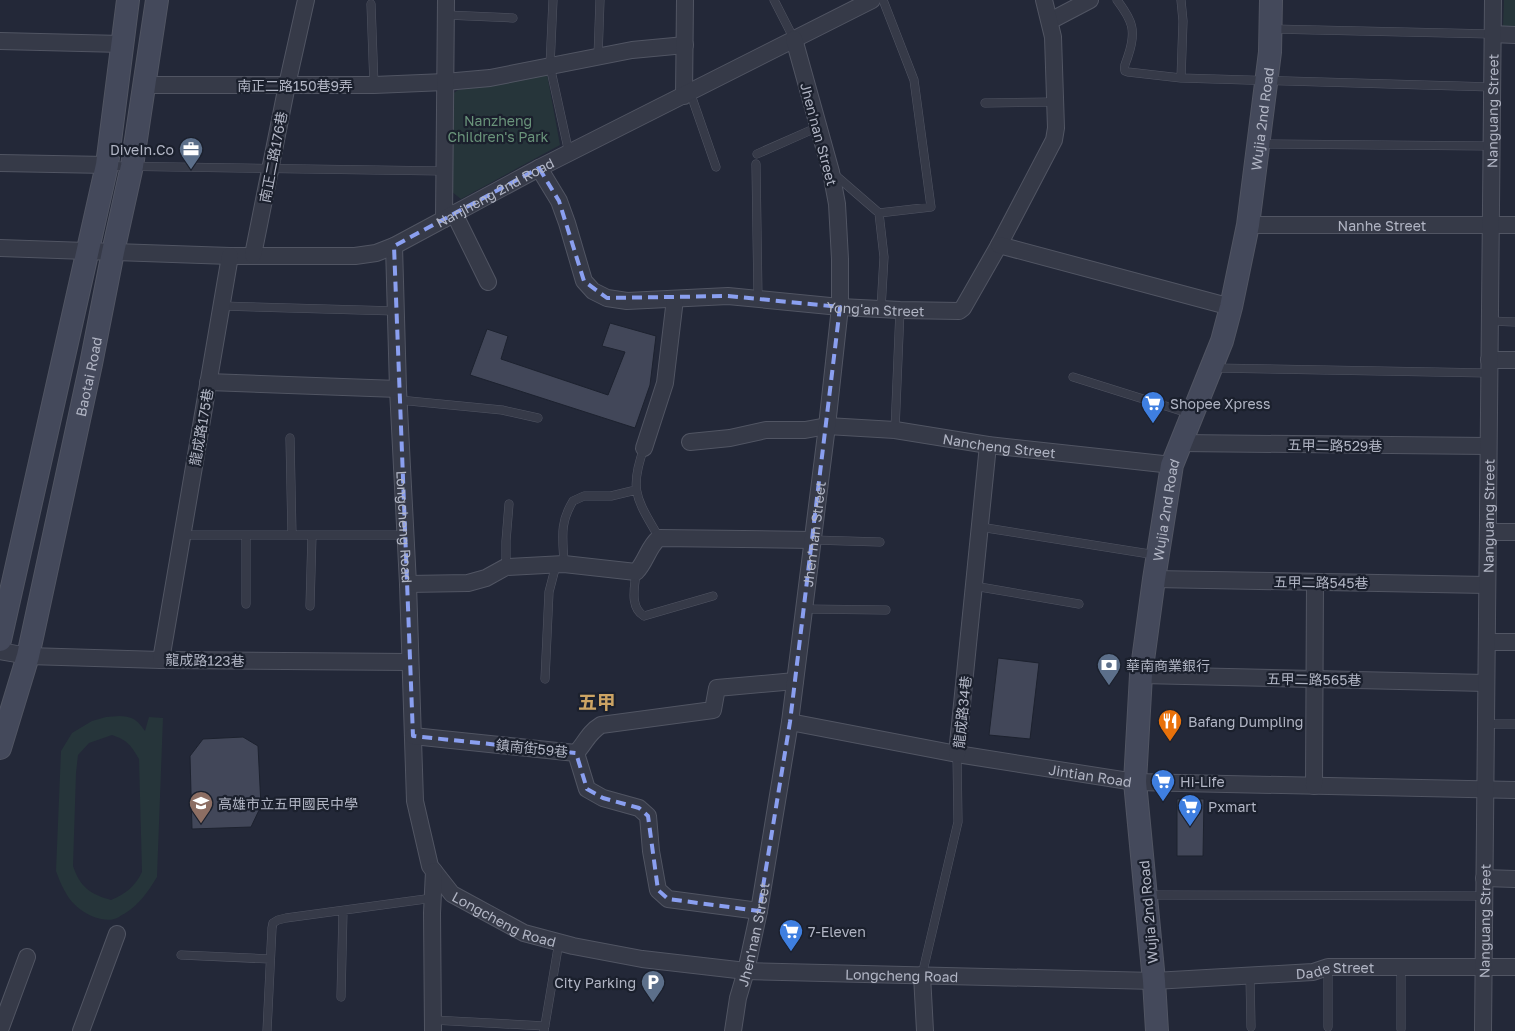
<svg xmlns="http://www.w3.org/2000/svg" width="1515" height="1031" font-family="'Golos Text','Noto Sans TC',sans-serif">
<style>
.green{fill:#26353a;fill-rule:evenodd}
.building{fill:#424759;stroke:#1d222f}
.lines{fill:none;stroke-linecap:round;stroke-linejoin:round}
.lane-casing{stroke:#515563;stroke-width:9}
.street-casing{stroke:#515563;stroke-width:18}
.secondary-casing{stroke:#515563;stroke-width:24}
.lane{stroke:#363a48;stroke-width:8}
.street{stroke:#363a48;stroke-width:16}
.secondary{stroke:#44495b;stroke-width:22}
.marked{fill:none;stroke:#8a9ff0;stroke-width:4;stroke-dasharray:10 6;stroke-linejoin:round}
.labels{text-anchor:middle;dominant-baseline:central;stroke-width:4.5;stroke-linejoin:round;paint-order:stroke}
.street-label{font-size:14px;fill:#b1b5c4;stroke:#1b202d}
.park-label{font-size:14px;fill:#6a947b;stroke:#1b202d}
.poi-label{font-size:14px;fill:#b1b5c4;stroke:#1b202d;text-anchor:start}
.district-label{font-size:19px;font-weight:bold;fill:#cca464;stroke:#1b202d}
</style>
<rect width="100%" height="100%" fill="#232838"/>
<path class="green" d="M1504,0H1515V32L1503,27Z
M547,74L560,145L461,199L452,192L451,95L458,90Z
M120,716C134,717 137,720 145,731L149,717L163,718L157,877C147,893 140,904 124,914C121,915 117,919 114,919C108,921 100,919 94,917C72,908 64,893 56,871L61,751L72,733L92,721L106,717ZM112,735C127,740 131,745 139,759L142,872C135,887 125,894 111,900C90,894 80,887 73,866L76,773L78,755L89,743Z"/>
<path class="building" d="M610,323L656,336L650,385L635,428L470,375L487,329L508,336L501,359L608,395L625,352L602,346Z
M998,658L1039,663L1030,739L989,735Z
M243,737L258,746L261,806L251,827L192,829L190,756L203,739Z
M1177,799H1204L1203,856H1177Z"/>
<g class="lines">
<g class="lane-casing">
<path id="lane" d="M553,0L550,66L569,153
M774,0L794,39
M1117,0C1132,20 1137,30 1128,56C1127,61 1123,65 1125,71L1128,72L1181,78L1492,87
M1181,0L1183,21L1181,78
M371,4L374,85
M446,15L513,18
M1272,29L1492,34
M598,57L600,0
M690,92L716,167
M985,103L1055,102
M1260,144L1491,146
M757,154L818,127
M756,164L758,298
M109,166L444,171
M834,174L879,213L931,207L914,80L883,0
M879,213L884,257L881,309
M221,306L396,311
M1490,321L1515,322
M1213,368L1489,373
M1073,377L1191,414
M399,400L502,410L538,418
M895,430L900,310
M290,438L292,535
M644,448C628,492 638,500 659,538
M980,527L1156,555
M182,535H405
M813,540L880,542
M564,564C563,538 559,524 573,501L584,496H611L636,490
M506,567V541L509,504
M636,572C635,586 629,607 644,616L713,596
M974,586L1079,604
M246,604V535
M310,606L312,535
M804,609L886,610
M545,679L549,592L556,565
M1486,724H1515
M1148,895L1484,896
M181,955L270,959
M922,975L958,822L957,754
M1250,976L1251,1027
M341,997L343,911
M433,1020L545,1026
M1328,1027V967
M1401,1029V966
M267,1031L272,928L273,923L278,920L286,918L433,898
M544,1031L559,942"/>
</g>
<g class="street-casing">
<g id="street">
<path d="M1050,21L1090,0"/>
<path d="M1492,34L1515,35"/>
<path d="M0,41L122,44"/>
<path d="M145,85H374L445,82L490,78L632,50L685,45"/>
<path d="M684,96L685,0"/>
<path d="M0,163L107,165"/>
<path id="s1" d="M539,168L559,201L567,223L584,281L593,291L607,298L627,301L728,296L840,307L900,310L959,311L963,308L999,245L1054,140L1056,128L1053,37L1044,0"/>
<path d="M454,213L488,282"/>
<path d="M444,219L446,0"/>
<path id="s2" d="M1248,225H1515"/>
<path d="M999,245L1231,307"/>
<path id="s3" d="M394,246L398,389L408,584L415,801L430,866L452,894L524,933L573,946L642,959L746,971L1154,981L1313,972L1328,967H1515"/>
<path id="s4" d="M0,248L230,256H355L376,253L394,246L539,168L872,0"/>
<path d="M253,255L287,85L306,0"/>
<path d="M1489,360H1515"/>
<path d="M208,382L398,389"/>
<path id="s5" d="M690,442L730,438L766,430H805L827,426L895,430L988,445L1172,465"/>
<path d="M1181,443L1488,446"/>
<path d="M644,448L665,383L675,299"/>
<path d="M1488,532H1515"/>
<path d="M1154,579L1487,585"/>
<path d="M408,584L468,583L486,578L506,567L564,564L636,572C646,562 648,547 659,538L813,540"/>
<path d="M1487,642H1515"/>
<path d="M0,651L28,656L161,660L410,662"/>
<path d="M161,660L230,256"/>
<path d="M1141,675L1486,683"/>
<path id="s6" d="M790,722L957,754L1135,782L1515,790"/>
<path d="M413,736L576,753L587,789L603,798L639,808L648,816L651,851L658,890L668,899L759,911"/>
<path d="M576,753C586,742 588,733 601,725L713,710L717,688L795,681"/>
<path d="M957,754L988,445"/>
<path d="M1314,786L1315,582"/>
<path d="M1484,878L1515,879"/>
<path d="M922,975L925,1031"/>
<path d="M0,1030L27,957"/>
<path d="M81,1031L117,934"/>
<path d="M433,1031L432,913L434,871"/>
<path id="s7" d="M733,1031L738,998L746,971L759,911L790,722L827,426L840,307V259L837,204L831,172L794,39"/>
<path id="s8" d="M1483,1031L1493,0"/>
</g>
</g>
<g class="secondary-casing">
<g id="secondary">
<path d="M0,640L107,165L128,0"/>
<path id="s9" d="M0,748L28,656L91,364L113,252L132,166L157,0"/>
<path id="s10" d="M1157,1031L1154,981L1135,782L1141,675L1154,579L1172,465L1222,341L1231,307L1248,225L1270,52L1271,0"/>
</g>
</g>
<use href="#lane" class="lane"/>
<use href="#street" class="street"/>
<use href="#secondary" class="secondary"/>
</g>
<path class="marked" d="M539,168L559,201L584,281L607,298L728,296L840,307L790,722L759,911L668,899L658,890L648,816L639,808L603,798L587,789L576,753L413,736L394,246Z"/>
<defs>
<g id="office-pin" transform="scale(1.25)"><path d="M0 17L-7.5 6A9.5 9.5 0 1 1 7.5 6Z" fill="#5c6f8a" stroke="#1b202d"/><path d="M-6-3h4V-5.5h4V-3h4V5H-6ZM-1-4.5V-3h2v-1.5ZM-6 0V1H6V0Z" fill="#fff"/></g>
<g id="supermarket-pin" transform="scale(1.25)"><path d="M0 17L-7.5 6A9.5 9.5 0 1 1 7.5 6Z" fill="#3f7fe0" stroke="#1b202d"/><path d="M-6-5.5h2.5l.6 2H6L4.5 2H-2.5L-4.4-4H-6ZM-1.5 3.2a1.3 1.3 0 1 0 .1 0ZM3 3.2a1.3 1.3 0 1 0 .1 0Z" fill="#fff"/></g>
<g id="bank-pin" transform="scale(1.25)"><path d="M0 17L-7.5 6A9.5 9.5 0 1 1 7.5 6Z" fill="#5c6f8a" stroke="#1b202d"/><path d="M-6-4H6V4H-6ZM0-2.3a2.3 2.3 0 1 0 0 4.6a2.3 2.3 0 1 0 0-4.6Z" fill="#fff"/></g>
<g id="restaurant-pin" transform="scale(1.25)"><path d="M0 17L-7.5 6A9.5 9.5 0 1 1 7.5 6Z" fill="#e8710a" stroke="#1b202d"/><path d="M-5-6h1v4h1v-4h1v4h1v-4h1v5L-1.5 .5V6h-2V.5L-5-1ZM5-6V6H3V1.5H1.5Q1.5-4 5-6Z" fill="#fff"/></g>
<g id="school-pin" transform="scale(1.25)"><path d="M0 17L-7.5 6A9.5 9.5 0 1 1 7.5 6Z" fill="#8d6e63" stroke="#1b202d"/><path d="M0-5L7-2L0 1L-7-2ZM-4 1L0 2.5L4 1V4Q0 6-4 4Z" fill="#fff"/></g>
<g id="parking-pin" transform="scale(1.25)"><path d="M0 17L-7.5 6A9.5 9.5 0 1 1 7.5 6Z" fill="#5c6f8a" stroke="#1b202d"/><path d="M-3.5-5.5H1a3.5 3.5 0 0 1 0 7H-1V5.5H-3.5ZM-1-3.4V-.6H.8a1.4 1.4 0 0 0 0-2.8Z" fill="#fff"/></g>
</defs>
<g fill-rule="evenodd">
<use href="#office-pin" x="191" y="149"/>
<use href="#supermarket-pin" x="1153" y="403"/>
<use href="#bank-pin" x="1109" y="665"/>
<use href="#restaurant-pin" x="1170" y="721"/>
<use href="#supermarket-pin" x="1163" y="781"/>
<use href="#school-pin" x="201" y="803"/>
<use href="#supermarket-pin" x="1190" y="806"/>
<use href="#supermarket-pin" x="791" y="931"/>
<use href="#parking-pin" x="653" y="982"/>
</g>
<g class="labels">
<g class="street-label">
<text x="295" y="85">南正二路150巷9弄</text>
<text stroke="none"><textPath href="#s8" startOffset="920">Nanguang Street</textPath></text>
<text stroke="none"><textPath href="#s10" startOffset="929">Wujia 2nd Road</textPath></text>
<text transform="translate(819 134) rotate(75)">Jhen'nan Street</text>
<text transform="translate(273 157) rotate(-79)">南正二路176巷</text>
<text stroke="none"><textPath href="#s4" startOffset="510">Nanjheng 2nd Road</textPath></text>
<text stroke="none"><textPath href="#s2" startOffset="134">Nanhe Street</textPath></text>
<text stroke="none"><textPath href="#s1" startOffset="421">Yong'an Street</textPath></text>
<text stroke="none"><textPath href="#s9" startOffset="382">Baotai Road</textPath></text>
<text transform="translate(201 427) rotate(-80)">龍成路175巷</text>
<text stroke="none"><textPath href="#s5" startOffset="312">Nancheng Street</textPath></text>
<text transform="translate(1335 445) rotate(1)">五甲二路529巷</text>
<text stroke="none"><textPath href="#s10" startOffset="524">Wujia 2nd Road</textPath></text>
<text stroke="none"><textPath href="#s8" startOffset="515">Nanguang Street</textPath></text>
<text stroke="none"><textPath href="#s3" startOffset="281">Longcheng Road</textPath></text>
<text stroke="none"><textPath href="#s7" startOffset="504">Jhen'nan Street</textPath></text>
<text transform="translate(1321 582) rotate(1)">五甲二路545巷</text>
<text transform="translate(205 660) rotate(1)">龍成路123巷</text>
<text transform="translate(1314 679) rotate(1)">五甲二路565巷</text>
<text transform="translate(962 712) rotate(-84)">龍成路34巷</text>
<text transform="translate(532 748) rotate(6)">鎮南街59巷</text>
<text stroke="none"><textPath href="#s6" startOffset="305">Jintian Road</textPath></text>
<text transform="translate(1148 912) rotate(-95)">Wujia 2nd Road</text>
<text stroke="none"><textPath href="#s3" startOffset="716">Longcheng Road</textPath></text>
<text stroke="none"><textPath href="#s8" startOffset="110">Nanguang Street</textPath></text>
<text stroke="none"><textPath href="#s7" startOffset="99">Jhen'nan Street</textPath></text>
<text stroke="none"><textPath href="#s3" startOffset="1555">Dade Street</textPath></text>
<text stroke="none"><textPath href="#s3" startOffset="1121">Longcheng Road</textPath></text>
</g>
<g class="park-label">
<text x="498" y="120">Nanzheng<tspan x="498" dy="16">Children's Park</tspan></text>
</g>
<g class="poi-label">
<text x="174" y="149" text-anchor="end">DiveIn.Co</text>
<text x="1170" y="403">Shopee Xpress</text>
<text x="1126" y="665">華南商業銀行</text>
<text x="1188" y="721">Bafang Dumpling</text>
<text x="1180" y="781">Hi-Life</text>
<text x="218" y="803">高雄市立五甲國民中學</text>
<text x="1208" y="806">Pxmart</text>
<text x="808" y="931">7-Eleven</text>
<text x="636" y="982" text-anchor="end">City Parking</text>
</g>
<g class="district-label">
<text x="597" y="701">五甲</text>
</g>
</g>
</svg>
